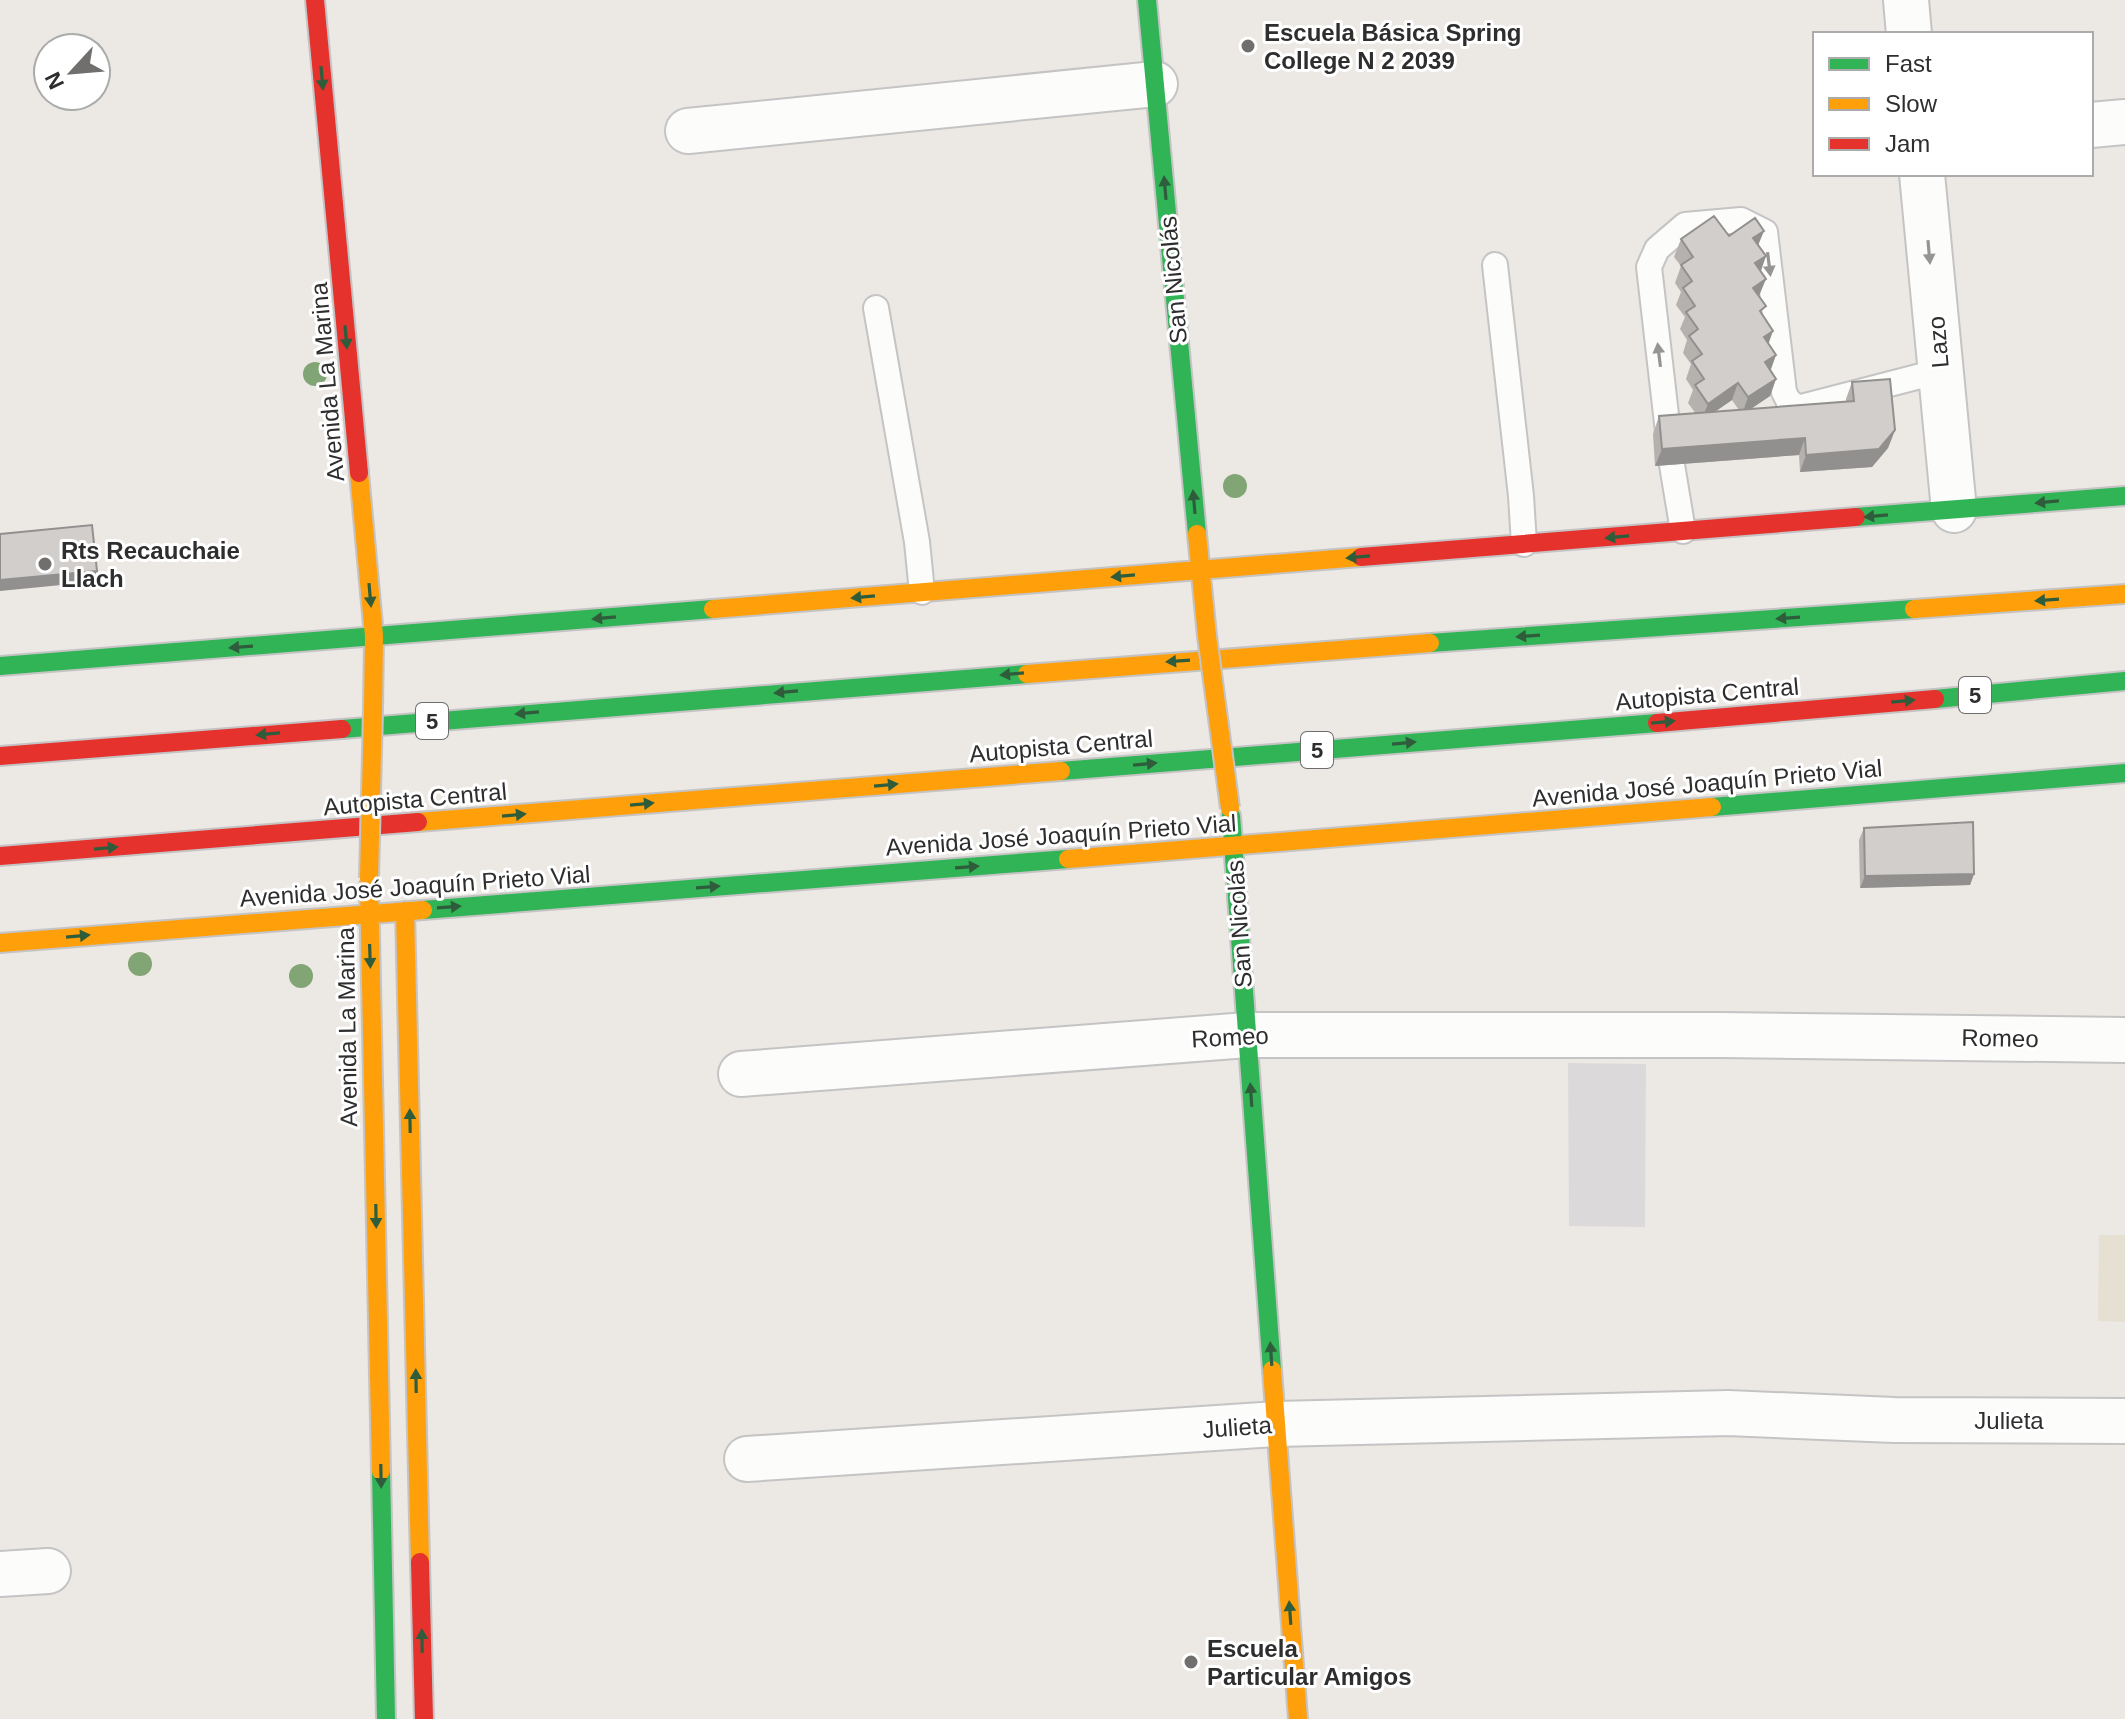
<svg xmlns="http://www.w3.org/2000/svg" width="2125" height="1719" font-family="Helvetica,sans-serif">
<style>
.industrial{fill:#dcd9db}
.education{fill:#e6e0d3}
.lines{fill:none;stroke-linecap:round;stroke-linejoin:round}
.lane-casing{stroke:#c5c4c5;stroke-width:28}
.street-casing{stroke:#c5c4c5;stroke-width:48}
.fast-casing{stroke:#c5c4c5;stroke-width:22}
.slow-casing{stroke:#c5c4c5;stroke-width:22}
.jam-casing{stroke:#c5c4c5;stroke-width:22}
.lane{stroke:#fcfcfb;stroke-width:24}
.street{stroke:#fcfcfb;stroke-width:44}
.fast{stroke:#30b455;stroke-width:18}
.slow{stroke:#ff9f0a;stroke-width:18}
.jam{stroke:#e5322d;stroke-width:18}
.slow-bridge-casing{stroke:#c5c4c5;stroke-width:22;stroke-linecap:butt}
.slow-bridge{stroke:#ff9f0a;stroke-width:18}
.tree{fill:#82a575}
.wall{fill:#b4b1af;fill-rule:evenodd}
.shaded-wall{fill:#92908e}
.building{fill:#d1cecb;stroke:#92908e;stroke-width:2}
.oneway{fill:#2f5d3c}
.oneway2{fill:#959594}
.poi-dot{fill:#706f6e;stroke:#fff;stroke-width:3}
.labels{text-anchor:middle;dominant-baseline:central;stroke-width:6;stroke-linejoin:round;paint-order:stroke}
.shield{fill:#fff;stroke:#6d6d6d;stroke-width:2}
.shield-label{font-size:22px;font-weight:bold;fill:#2e2e2e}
.poi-label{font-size:24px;font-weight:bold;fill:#2e2e2e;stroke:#fff;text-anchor:start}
.street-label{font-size:24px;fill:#2e2e2e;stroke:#fff}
</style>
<rect width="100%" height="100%" fill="#ece8e4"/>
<path class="industrial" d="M1568,1063L1646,1064L1645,1227L1569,1226Z"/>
<path class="education" d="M2099,1235H2125V1322L2098,1321Z"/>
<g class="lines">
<g class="lane-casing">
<path id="lane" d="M1495,265L1521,496L1524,544
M876,308L917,542L922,592
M1668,432L1649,267L1657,249L1685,225L1741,220L1765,232L1784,392L1788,400L1797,408L1940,371
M1672,465L1683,531"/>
</g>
<g class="street-casing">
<path id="street" d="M1906,0L1909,34
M2091,125L2125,122
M688,131L1155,84
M1922,174L1954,510
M741,1074L1247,1035H1721L2125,1040
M747,1459L1276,1424L1728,1413L1894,1420L2125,1421
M0,1574L48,1571"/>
</g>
<g class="fast-casing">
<path id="fast" d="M1147,0L1197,534
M1856,517L2125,496
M1430,643L1914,609
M0,666L713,609
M1935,699L2125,681
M342,729L1027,674
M1061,771L1657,723
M1712,807L2125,773
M1231,816L1272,1370
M423,910L1068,859
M381,1471L386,1719"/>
</g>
<g class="slow-casing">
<path id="slow" d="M359,473L374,636L373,710
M1197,534L1207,636
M713,609L1361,557
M1914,609L2125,594
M1027,674L1430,643
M418,822L1061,771
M1068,859L1712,807
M369,885L381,1471
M405,911L420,1562
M0,943L423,910
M1272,1370L1298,1719"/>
</g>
<g class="jam-casing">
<path id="jam" d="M315,0L359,473
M1361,557L1856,517
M1657,723L1935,699
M0,756L342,729
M0,856L418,822
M420,1562L424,1719"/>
</g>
<use href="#lane" class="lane"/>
<use href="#street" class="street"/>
<use href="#fast" class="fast"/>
<use href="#slow" class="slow"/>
<use href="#jam" class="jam"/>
<g class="slow-bridge-casing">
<path id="slow-bridge" d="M1207,636L1230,808
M369,878L373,710"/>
</g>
<use href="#slow-bridge" class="slow-bridge"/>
</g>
<g class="tree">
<circle cx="315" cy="374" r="12"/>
<circle cx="1235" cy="486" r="12"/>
<circle cx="140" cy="964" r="12"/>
<circle cx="301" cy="976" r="12"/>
</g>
<path class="wall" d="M1729,236L1758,245L1761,271L1759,297L1769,344L1776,355L1770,370L1776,379L1770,396L1750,409L1846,402V399L1852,382L1895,430L1888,448L1872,467L1800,472L1799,455L1655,466L1653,434L1659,416L1696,414L1688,403L1693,390L1686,379L1691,364L1683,353L1687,340L1680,329L1685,317L1676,305L1681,292L1675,283L1681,266L1674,257L1681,239ZM1732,400L1739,410L1715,412Z
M1864,828L1974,874L1970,885L1860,888L1859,840Z"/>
<path class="shaded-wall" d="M1764,231L1757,248L1753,238Z
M1766,256L1760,274L1755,263Z
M1766,279L1759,296L1753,288Z
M1773,331L1767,348L1764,337Z
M1776,355L1770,372L1765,362Z
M1776,379L1770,396L1742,415L1748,397Z
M1738,383L1732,400L1701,421L1708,404Z
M1895,430L1888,448L1872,467L1800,472L1806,455Z
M1805,438L1799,455L1655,466L1662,449Z
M97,571L92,582L0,591V580Z
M1974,874L1970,885L1860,888L1865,876Z"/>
<path class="building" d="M1714,216L1729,236L1755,218L1764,231L1753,238L1766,256L1755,263L1766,279L1753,288L1766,306L1760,311L1773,331L1764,337L1776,355L1765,362L1776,379L1748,397L1738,383L1708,404L1695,385L1704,379L1692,361L1702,354L1689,336L1698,329L1686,312L1695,306L1683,288L1692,281L1681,265L1693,257L1681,239Z
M1890,379L1895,430L1879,449L1806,455L1805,438L1662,449L1659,416L1854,401L1852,382Z
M92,525L97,571L0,580V534Z
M1973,822L1974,874L1865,876L1864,828Z"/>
<defs><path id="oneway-solid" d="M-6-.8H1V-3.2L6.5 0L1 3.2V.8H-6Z" transform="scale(2)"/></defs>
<g class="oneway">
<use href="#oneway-solid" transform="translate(322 78) rotate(85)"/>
<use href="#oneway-solid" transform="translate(1165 188) rotate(-95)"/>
<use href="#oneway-solid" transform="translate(346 337) rotate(85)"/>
<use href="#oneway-solid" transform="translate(1194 502) rotate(-95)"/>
<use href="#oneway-solid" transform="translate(2047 502) rotate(175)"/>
<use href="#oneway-solid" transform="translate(1876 516) rotate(175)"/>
<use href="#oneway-solid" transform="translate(1617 537) rotate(175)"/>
<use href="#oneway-solid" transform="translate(1358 557) rotate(175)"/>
<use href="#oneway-solid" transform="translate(1123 576) rotate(175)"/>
<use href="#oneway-solid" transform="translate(370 595) rotate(85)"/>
<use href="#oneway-solid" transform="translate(863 597) rotate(175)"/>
<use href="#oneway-solid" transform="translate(2047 600) rotate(176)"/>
<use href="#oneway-solid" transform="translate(604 618) rotate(175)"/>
<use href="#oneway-solid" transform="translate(1788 618) rotate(176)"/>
<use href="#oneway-solid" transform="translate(1528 636) rotate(176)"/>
<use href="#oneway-solid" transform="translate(241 647) rotate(176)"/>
<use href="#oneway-solid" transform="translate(1178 661) rotate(176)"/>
<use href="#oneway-solid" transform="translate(1012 674) rotate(175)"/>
<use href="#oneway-solid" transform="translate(786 692) rotate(175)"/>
<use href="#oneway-solid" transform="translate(1903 701) rotate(-5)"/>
<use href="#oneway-solid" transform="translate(527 713) rotate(175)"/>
<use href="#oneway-solid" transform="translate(1663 722) rotate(-5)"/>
<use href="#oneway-solid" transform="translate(268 734) rotate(175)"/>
<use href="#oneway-solid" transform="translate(1404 743) rotate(-5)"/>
<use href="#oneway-solid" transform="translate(1145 764) rotate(-5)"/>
<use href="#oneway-solid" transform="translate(886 785) rotate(-5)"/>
<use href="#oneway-solid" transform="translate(642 804) rotate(-5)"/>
<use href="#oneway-solid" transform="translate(514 815) rotate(-5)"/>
<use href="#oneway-solid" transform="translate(106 848) rotate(-5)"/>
<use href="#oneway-solid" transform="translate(967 867) rotate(-4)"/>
<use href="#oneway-solid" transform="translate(708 887) rotate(-4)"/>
<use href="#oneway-solid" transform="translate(449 907) rotate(-4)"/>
<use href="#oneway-solid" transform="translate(78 936) rotate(-5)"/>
<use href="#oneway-solid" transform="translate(370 956) rotate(88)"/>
<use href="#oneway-solid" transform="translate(1251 1095) rotate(-94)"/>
<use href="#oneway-solid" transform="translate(410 1121) rotate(-91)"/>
<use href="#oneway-solid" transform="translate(376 1216) rotate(89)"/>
<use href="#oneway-solid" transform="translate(1271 1354) rotate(-94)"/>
<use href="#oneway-solid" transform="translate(416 1381) rotate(-91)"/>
<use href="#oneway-solid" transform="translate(381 1476) rotate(89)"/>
<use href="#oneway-solid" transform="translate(1290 1613) rotate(-94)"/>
<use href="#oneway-solid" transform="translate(422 1641) rotate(-91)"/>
</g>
<g class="oneway2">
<use href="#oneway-solid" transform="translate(1929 252) rotate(85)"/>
<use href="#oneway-solid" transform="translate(1769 264) rotate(83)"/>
<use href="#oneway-solid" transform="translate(1659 355) rotate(-97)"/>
</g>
<g class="poi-dot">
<circle cx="1248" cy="46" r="8"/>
<circle cx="45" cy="564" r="8"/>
<circle cx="1191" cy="1662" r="8"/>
</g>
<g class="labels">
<g class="shield">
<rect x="1959" y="677" width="32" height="36" rx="6"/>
<rect x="416" y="703" width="32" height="36" rx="6"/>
<rect x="1301" y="732" width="32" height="36" rx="6"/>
</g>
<g class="shield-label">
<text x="1975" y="695">5</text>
<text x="432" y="721">5</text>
<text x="1317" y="750">5</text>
</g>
<g class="poi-label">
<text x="1264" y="32">Escuela Básica Spring<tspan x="1264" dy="28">College N 2 2039</tspan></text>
<text x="61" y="550">Rts Recauchaie<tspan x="61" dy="28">Llach</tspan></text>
<text x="1207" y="1648">Escuela<tspan x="1207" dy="28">Particular Amigos</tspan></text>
</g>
<g class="street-label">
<text transform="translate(1173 280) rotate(-95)">San Nicolás</text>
<text transform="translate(1938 342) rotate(-95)">Lazo</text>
<text transform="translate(327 382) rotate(-95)">Avenida La Marina</text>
<text transform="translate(1707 694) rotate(-5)">Autopista Central</text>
<text transform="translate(1061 746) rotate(-5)">Autopista Central</text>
<text transform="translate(1707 783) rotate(-5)">Avenida José Joaquín Prieto Vial</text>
<text transform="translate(415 799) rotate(-5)">Autopista Central</text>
<text transform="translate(1061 835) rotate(-4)">Avenida José Joaquín Prieto Vial</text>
<text transform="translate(415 886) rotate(-4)">Avenida José Joaquín Prieto Vial</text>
<text transform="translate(1239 924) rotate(-94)">San Nicolás</text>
<text transform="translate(347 1027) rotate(-91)">Avenida La Marina</text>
<text transform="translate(1230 1037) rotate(-3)">Romeo</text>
<text transform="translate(2000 1038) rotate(1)">Romeo</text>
<text x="2009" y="1420">Julieta</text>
<text transform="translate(1237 1427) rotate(-4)">Julieta</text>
</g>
</g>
<rect x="1813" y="32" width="280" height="144" fill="#ffffff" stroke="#ababab" stroke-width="2"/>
<rect x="1829" y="58" width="40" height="12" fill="#30b455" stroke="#ababab" stroke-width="2"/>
<text x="1885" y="72" font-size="24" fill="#2e2e2e">Fast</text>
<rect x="1829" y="98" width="40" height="12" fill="#ff9f0a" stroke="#ababab" stroke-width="2"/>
<text x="1885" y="112" font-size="24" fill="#2e2e2e">Slow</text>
<rect x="1829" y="138" width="40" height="12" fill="#e5322d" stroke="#ababab" stroke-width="2"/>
<text x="1885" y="152" font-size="24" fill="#2e2e2e">Jam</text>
<g transform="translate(72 72) rotate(244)"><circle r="38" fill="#ffffff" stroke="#ababab" stroke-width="2"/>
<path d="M0-6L14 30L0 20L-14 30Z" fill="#706f6e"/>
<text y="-12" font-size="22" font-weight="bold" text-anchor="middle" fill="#2e2e2e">N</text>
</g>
</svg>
